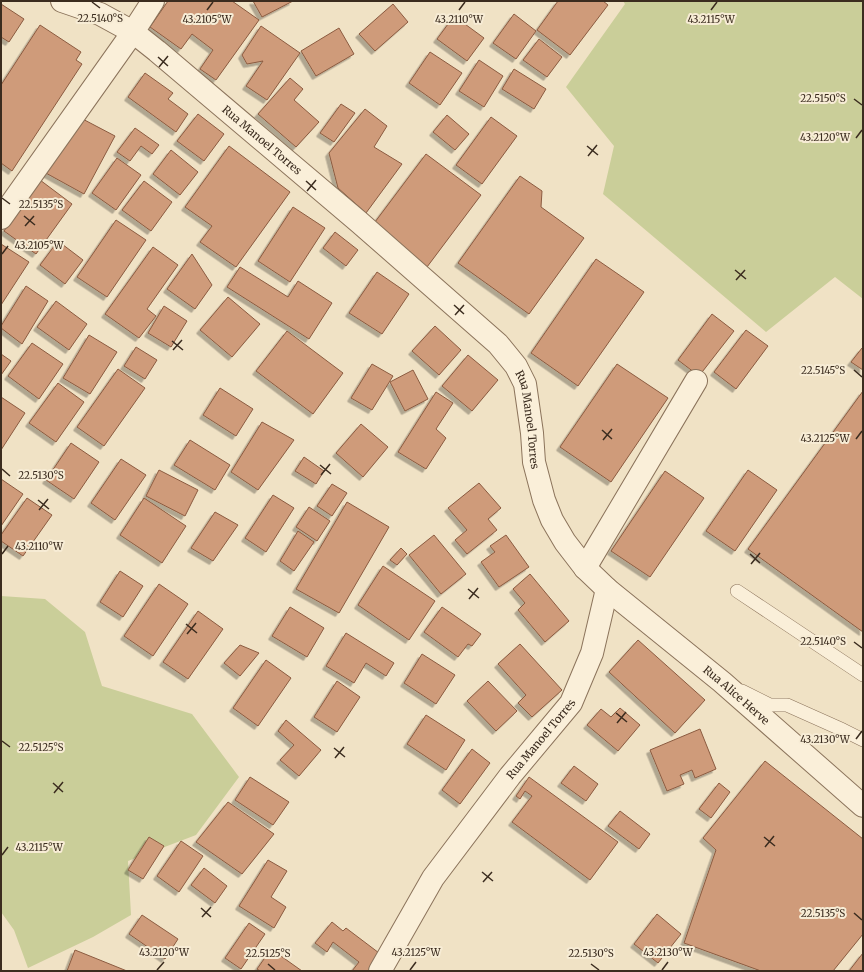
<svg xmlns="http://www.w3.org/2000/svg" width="864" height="972" font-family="Merriweather,serif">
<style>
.green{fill:#cace99}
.building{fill:#cf9b7a;stroke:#8b5b40;filter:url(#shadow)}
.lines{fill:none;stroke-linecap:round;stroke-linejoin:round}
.lane-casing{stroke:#8b735b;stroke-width:14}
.street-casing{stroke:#8b735b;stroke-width:24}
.lane{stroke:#faefd9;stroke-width:13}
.street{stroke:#faefd9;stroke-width:22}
.ticks{fill:none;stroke:#3b2c1f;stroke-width:1.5}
.labels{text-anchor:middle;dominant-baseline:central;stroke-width:4;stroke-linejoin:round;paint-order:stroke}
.street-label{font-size:11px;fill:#3b2c1f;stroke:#f7ecd5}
.ticks-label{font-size:10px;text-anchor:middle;fill:#3b2c1f;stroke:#f7ecd5;stroke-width:4;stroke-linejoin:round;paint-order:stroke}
</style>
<defs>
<filter id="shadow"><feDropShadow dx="-3.5" dy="3.5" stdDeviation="0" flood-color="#0004"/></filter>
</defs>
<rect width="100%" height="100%" fill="#f0e2c5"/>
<path class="green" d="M623,1H863V299L835,277L766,332L603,194L614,146L566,87L625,4Z
M1,596L45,599L85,632L102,686L192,714L239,777L196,835L128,861L131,915L93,937L28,968L14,930L1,912Z"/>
<path class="building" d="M168,1H232L259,20L216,80L200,69L213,50L192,34L181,49L150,27Z
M253,1H293L262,17Z
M558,1H603L608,5L570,55L537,30Z
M1,4L24,19L9,42L1,37Z
M393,4L408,22L375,51L359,34Z
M514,14L536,31L516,59L493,43Z
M454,16L484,38L467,61L437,39Z
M40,25L81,52L76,60L82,64L12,171L1,163V85Z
M261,26L300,53L267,100L246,86L263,61L247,64L242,55Z
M339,28L354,54L316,76L301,51Z
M539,39L562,57L547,77L523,60Z
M430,52L462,73L440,105L409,83Z
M479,60L503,76L484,107L459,91Z
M514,69L546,89L534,109L502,89Z
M145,73L173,93L168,99L188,114L176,132L128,97Z
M290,78L303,89L294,100L319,122L296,147L258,114Z
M341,104L355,113L334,142L320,133Z
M365,109L387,126L374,147L402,164L366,213L338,188L329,153Z
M198,114L224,134L204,161L177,141Z
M75,115L115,136L84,194L44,172Z
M447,115L469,134L455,150L433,132Z
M491,117L517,136L482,184L456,165Z
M135,128L159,145L152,154L141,146L130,161L117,152Z
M229,146L290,192L236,267L200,242L212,226L185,207Z
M171,150L198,172L180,195L153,174Z
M426,154L481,195L427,267L372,226Z
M117,158L141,175L116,210L92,193Z
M520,176L542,191L541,207L584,238L529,314L458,263Z
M40,180L72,204L36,254L4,231Z
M144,181L172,202L151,231L122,210Z
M293,207L325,228L290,282L258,261Z
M116,220L146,240L107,297L77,277Z
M335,232L358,250L346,266L323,248Z
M58,241L83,260L65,284L40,265Z
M1,244L29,262L1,305Z
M153,247L178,265L147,309L156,316L139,338L105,314Z
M192,254L212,285L195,309L167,289Z
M596,259L644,292L578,386L531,353Z
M240,267L288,297L298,281L332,303L309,339L227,287Z
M377,272L409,294L382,334L349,313Z
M26,286L48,301L22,344L1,328V326Z
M228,297L260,324L232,357L200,330Z
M56,301L87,324L69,350L37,327Z
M164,306L187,321L171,347L148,333Z
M712,314L734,331L699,376L678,360Z
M435,326L461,350L439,375L412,351Z
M746,330L768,346L736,389L714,372Z
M287,331L343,373L313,414L256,371Z
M89,335L117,352L90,394L63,378Z
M32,343L63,364L39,399L8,376Z
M136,347L157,360L145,379L124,366Z
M862,348L863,349V370L851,362Z
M1,354L11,361L1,375Z
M468,355L498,380L472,411L442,386Z
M372,364L393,376L372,410L351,398Z
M617,364L668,398L611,482L560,447Z
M118,369L145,388L104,446L77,427Z
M413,370L428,399L405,411L390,382Z
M58,383L84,402L56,442L29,423Z
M220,388L253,409L236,436L203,415Z
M863,391V632L748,549Z
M436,392L453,403L436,429L446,438L426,469L398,452Z
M1,397L25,413L1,450Z
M262,422L294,440L258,490L231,472Z
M361,424L388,447L363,477L336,453Z
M190,440L230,465L215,490L174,465Z
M71,443L99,462L74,499L46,480Z
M304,457L324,471L316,484L295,471Z
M121,459L146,475L115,520L91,503Z
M159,470L198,490L185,516L146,496Z
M748,470L777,490L735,551L706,531Z
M665,471L704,498L650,577L611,551Z
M1,479L23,494L1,526Z
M479,483L501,508L488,519L497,530L467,554L455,540L467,530L448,508Z
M332,484L347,493L332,516L317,506Z
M273,495L294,508L266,552L245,538Z
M27,498L52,515L23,556L1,541V535Z
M144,498L186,526L162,563L120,535Z
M347,502L389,527L339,613L296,589Z
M309,507L330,521L317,541L296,527Z
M215,512L238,525L213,561L191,548Z
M298,531L314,542L294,571L280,561Z
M434,535L466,574L441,594L409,555Z
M506,535L529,567L499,587L481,562L495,552L490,546Z
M401,548L407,554L397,565L390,560Z
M383,566L435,601L409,640L358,605Z
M120,571L143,586L123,617L100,602Z
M530,574L569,621L545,642L518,610L525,603L513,589Z
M159,584L188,604L153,656L124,636Z
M290,607L324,628L307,657L272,636Z
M442,607L481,634L472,646L468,644L458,657L424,632Z
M198,611L223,629L188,679L163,662Z
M346,633L394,663L386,676L366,663L354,683L326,666Z
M638,640L705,700L675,733L609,672Z
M520,644L562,690L532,717L518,703L526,695L498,664Z
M240,645L259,653L240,676L224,663Z
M422,654L455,675L436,704L404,683Z
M266,660L291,678L258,726L233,708Z
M337,681L360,697L337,732L314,717Z
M488,681L517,711L496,731L467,701Z
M620,708L640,725L618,751L587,725L601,709L611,717Z
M426,715L465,740L446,770L407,744Z
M286,720L321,750L299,776L280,760L294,745L278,731Z
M700,729L716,769L695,778L692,770L680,775L684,784L667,791L650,750Z
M472,749L490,763L460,804L442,790Z
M765,761L863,839V934L833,971H761L684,943L716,850L703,838Z
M574,766L598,784L586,801L561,783Z
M250,777L289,802L273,825L235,800Z
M529,777L618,842L590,880L512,822L532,796L525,791L520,799L516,796Z
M719,783L730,792L711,818L699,809Z
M228,802L274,834L242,874L196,842Z
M620,811L650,834L639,849L608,826Z
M149,837L164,846L143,879L128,870Z
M181,841L203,856L179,892L157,876Z
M268,860L287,871L271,897L286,907L274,928L239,906Z
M204,868L227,886L215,903L191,885Z
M657,914L681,934L658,963L634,944Z
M142,915L178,939L165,959L129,934Z
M332,922L343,931L346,928L383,956L371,971H352L359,962L333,942L327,952L315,943Z
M249,923L265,934L241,969L225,958Z
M271,949L302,971H260L257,969Z
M75,950L127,971H67Z
M863,953V971H849Z"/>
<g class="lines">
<g class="lane-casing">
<path id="lane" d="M737,591L863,675
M742,691L770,705H787L843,730L863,740"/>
</g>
<g class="street-casing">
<g id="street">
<path id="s1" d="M62,1L100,14L133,32L157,51L359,222L498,344L516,366L525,384L532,433L534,462L544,500L552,520L565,542L585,568L607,589L722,682L863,806"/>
<path d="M1,218L133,32L153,1"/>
<path d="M585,568L696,381"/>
<path id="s2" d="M380,971L433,878L510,776L571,703L592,653L607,589"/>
</g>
</g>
<use href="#lane" class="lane"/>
<use href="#street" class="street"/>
</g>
<path class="ticks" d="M92,2L100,8M207,10L213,2M459,10L465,2M711,10L717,2M158,57L168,66M159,67L168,56M854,99L862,105M856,138L862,130M587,146L598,155M588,156L597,145M306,181L316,190M307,191L316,180M2,198L10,204M24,216L35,225M25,226L34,216M2,254L8,246M735,270L746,279M736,280L745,270M454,305L464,314M455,315L464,305M172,341L183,350M173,350L182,340M854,370L862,377M602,430L612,439M856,439L862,431M603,440L612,429M320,465L331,474M2,469L10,476M321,475L330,464M38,500L49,509M39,510L48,499M2,554L8,546M750,554L760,563M751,564L760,553M468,589L479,598M469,599L478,588M186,624L197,633M187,634L196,623M854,642L862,648M616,713L627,722M617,723L626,712M856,739L862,731M2,741L10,747M334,748L345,757M335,758L344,747M53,783L63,792M54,793L63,782M764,837L775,846M765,847L774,836M2,855L8,847M482,872L493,881M483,882L492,872M201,908L211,917M854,913L862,920M202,917L211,907M268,964L275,970M591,964L599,970M157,970L164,962M410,970L416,962M662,970L668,962"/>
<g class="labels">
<g class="street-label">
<text stroke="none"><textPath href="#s1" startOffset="246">Rua Manoel Torres</textPath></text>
<text stroke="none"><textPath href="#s1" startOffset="642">Rua Manoel Torres</textPath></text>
<text stroke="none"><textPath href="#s1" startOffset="1002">Rua Alice Herve</textPath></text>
<text stroke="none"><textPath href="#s2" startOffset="283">Rua Manoel Torres</textPath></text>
</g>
</g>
<g class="ticks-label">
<text x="100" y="22">22.5140°S</text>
<text x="207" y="23">43.2105°W</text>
<text x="459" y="23">43.2110°W</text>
<text x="711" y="23">43.2115°W</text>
<text x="823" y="102">22.5150°S</text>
<text x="825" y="141">43.2120°W</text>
<text x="41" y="208">22.5135°S</text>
<text x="39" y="249">43.2105°W</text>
<text x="823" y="374">22.5145°S</text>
<text x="825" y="442">43.2125°W</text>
<text x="41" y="479">22.5130°S</text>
<text x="39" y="550">43.2110°W</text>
<text x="823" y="645">22.5140°S</text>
<text x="825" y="743">43.2130°W</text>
<text x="41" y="751">22.5125°S</text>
<text x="39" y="851">43.2115°W</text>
<text x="823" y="917">22.5135°S</text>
<text x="164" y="956">43.2120°W</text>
<text x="416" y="956">43.2125°W</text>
<text x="668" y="956">43.2130°W</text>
<text x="268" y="957">22.5125°S</text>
<text x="591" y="957">22.5130°S</text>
</g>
<rect width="864" height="972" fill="none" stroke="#3b2c1f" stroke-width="4"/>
</svg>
